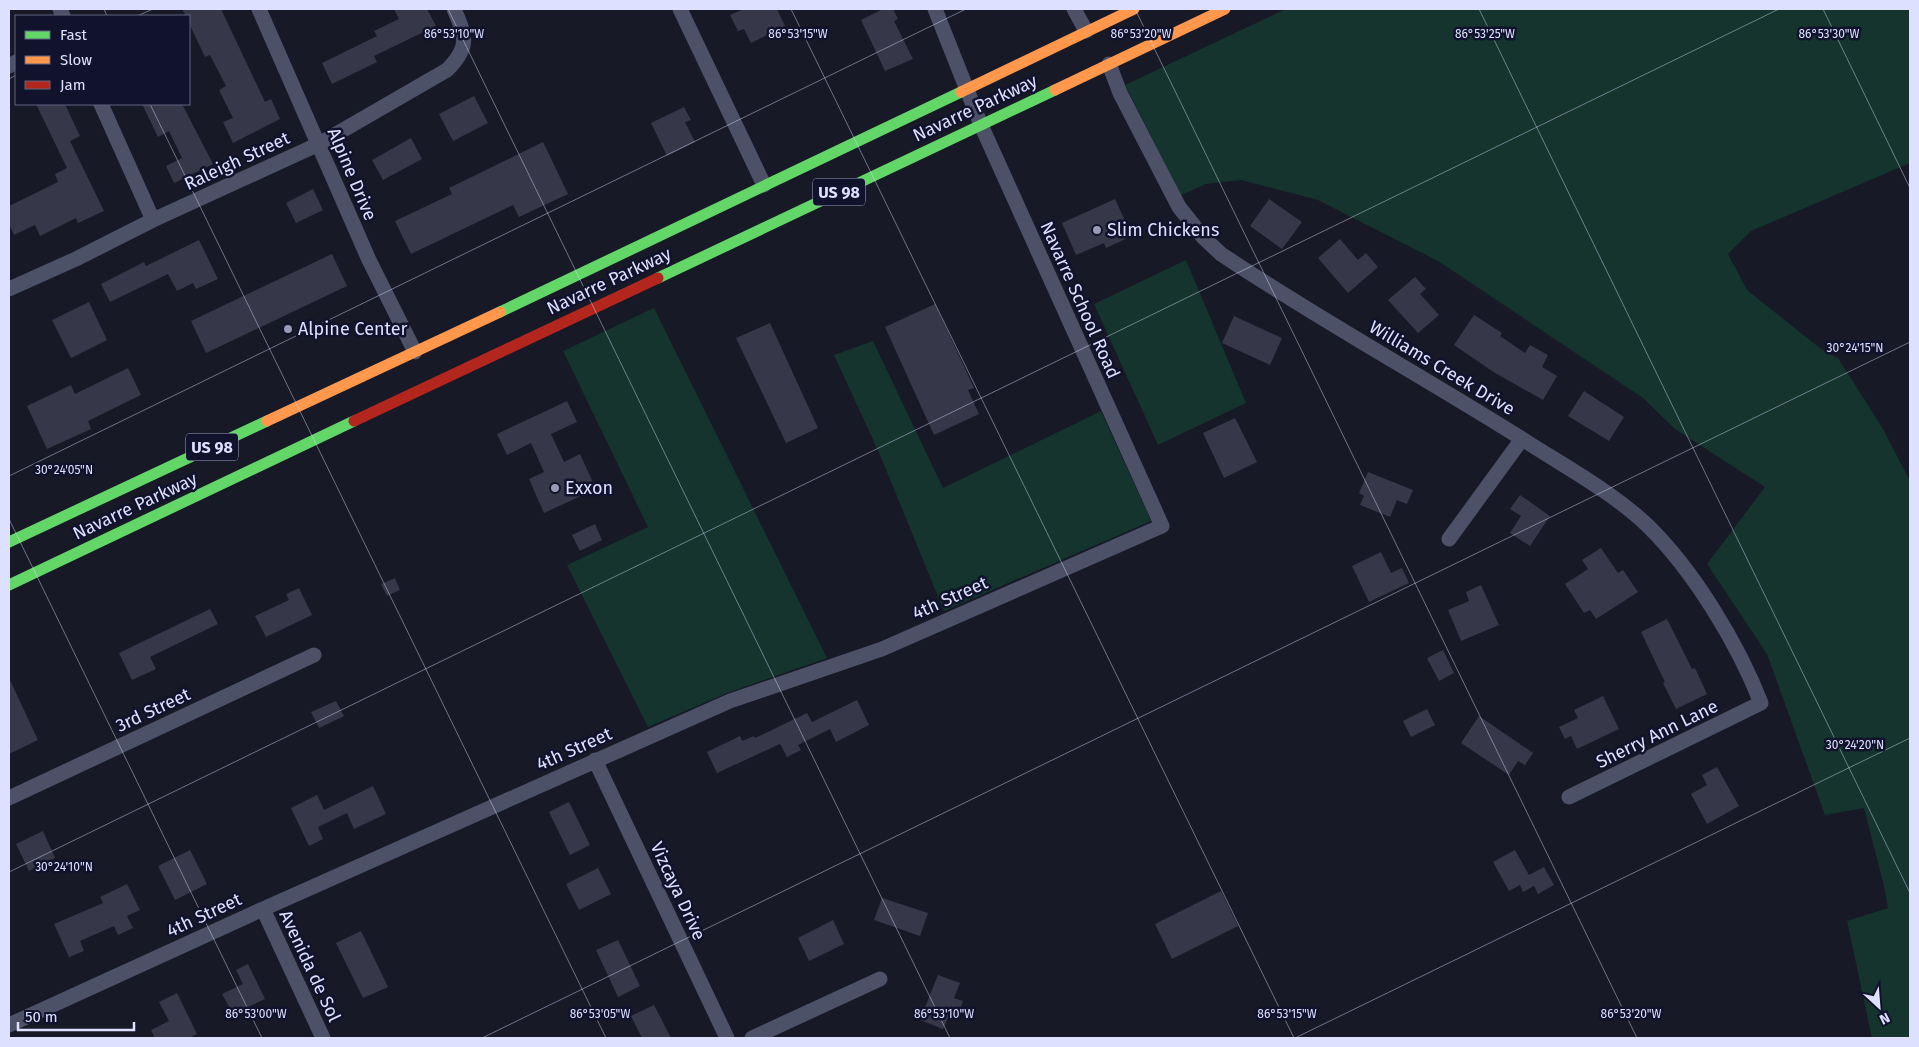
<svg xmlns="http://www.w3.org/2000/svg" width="1919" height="1047" font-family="'Fira Sans',sans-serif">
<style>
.green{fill:#14342d}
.building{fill:#363748}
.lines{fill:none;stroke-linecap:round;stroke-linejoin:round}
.street{stroke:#4c5168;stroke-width:15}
.fast{stroke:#63d668;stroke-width:11}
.slow{stroke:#ff974d;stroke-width:11}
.jam{stroke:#b3261e;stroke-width:11}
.ticks{fill:none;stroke:#dde1ff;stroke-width:1;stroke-opacity:0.45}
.poi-dot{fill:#989bb3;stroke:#11132d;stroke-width:2}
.labels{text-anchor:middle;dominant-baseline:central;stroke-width:5;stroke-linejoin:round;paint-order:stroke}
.shield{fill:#11132d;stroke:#a0a3c0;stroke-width:1}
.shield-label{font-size:16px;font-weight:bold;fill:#dde1ff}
.street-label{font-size:18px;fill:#dde1ff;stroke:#11132d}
.poi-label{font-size:18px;fill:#dde1ff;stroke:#11132d;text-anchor:start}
.ticks-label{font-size:12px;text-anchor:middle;fill:#dde1ff;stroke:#11132d;stroke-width:5;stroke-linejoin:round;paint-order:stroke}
</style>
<rect width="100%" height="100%" fill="#171927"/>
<path class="green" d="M1286,9H1910V163L1751,231L1728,254L1747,290L1821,349L1838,358L1883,429L1910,481V1038H1872L1847,921L1888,908L1884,886L1864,808L1825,815L1767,654L1707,564L1765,487L1675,429L1643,398L1438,261L1318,200L1241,180L1206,184L1181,195L1125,85Z
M1186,260L1246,403L1158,445L1094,304Z
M654,308L827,658L727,693L648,727L567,565L648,527L563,351Z
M873,341L943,488L1101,411L1151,521L944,611L880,455L834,355Z"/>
<path class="building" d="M182,9H221L265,102L271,99L280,119L233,143L223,122L233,118L219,90L226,86L210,55L205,57L189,23V16H186Z
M394,9H427L436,26L374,56L377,62L332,84L322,63L377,36L374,31L399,19Z
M744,9H777L785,26L751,43L744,29L738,31L730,15Z
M883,9H893L898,19L894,21L913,59L885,71L861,20Z
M474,96L488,123L453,141L439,114Z
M36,104H65L80,136L70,141L104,211L78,223L76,218L40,236L35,225L14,235L9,224V206L58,182L55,174L67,168Z
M142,104H182L213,164L174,183L166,166L182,158L169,131L158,137Z
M684,107L691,120L685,122L695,142L667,156L651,123Z
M411,138L422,159L383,180L372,160Z
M543,142L568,194L519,217L513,205L411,254L395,221L452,194L449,188Z
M313,189L323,210L296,223L286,203Z
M1115,199L1132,236L1106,248L1104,243L1076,255L1062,223Z
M1269,199L1302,222L1282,249L1250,226Z
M1340,239L1358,260L1366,253L1378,267L1348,293L1318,258Z
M199,240L218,279L196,289L193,283L177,291L168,274L110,302L101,284L144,262L146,266Z
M332,254L347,286L206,353L191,321Z
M1415,277L1426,289L1420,294L1439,315L1418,333L1388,300Z
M89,302L107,340L71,358L52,320Z
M935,304L974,388L968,390L979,414L934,435L885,327Z
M1474,315L1502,333L1500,336L1525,353L1530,345L1548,355L1542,367L1557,376L1543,400L1495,373L1454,345Z
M1234,316L1282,338L1270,365L1222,343Z
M770,323L818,428L786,443L736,338Z
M128,368L141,395L88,421L91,429L47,449L27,406L71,385L75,394Z
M1584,391L1624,417L1609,441L1568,416Z
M567,401L577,422L551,434L564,462L580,454L596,489L544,513L529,479L544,472L531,443L507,455L497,434Z
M1235,418L1257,462L1224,478L1203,433Z
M1368,472L1413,490L1407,504L1397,500L1390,517L1360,505L1364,496L1359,493Z
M1520,495L1550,516L1530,546L1510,533L1521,516L1510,509Z
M595,524L602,540L580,551L572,535Z
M1601,548L1618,573L1623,570L1638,592L1596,619L1590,610L1584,613L1565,584L1588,569L1582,560Z
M1381,552L1391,573L1402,568L1409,583L1369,602L1352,566Z
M395,578L400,590L387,596L381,584Z
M1481,585L1499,625L1461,641L1448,610L1469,601L1466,592Z
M299,588L312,615L266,637L255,616L289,600L286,594Z
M210,609L218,624L150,657L156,669L132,680L119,653Z
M1667,619L1692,669L1695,668L1707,694L1676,709L1663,683L1665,682L1641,632Z
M1443,650L1454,673L1439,681L1427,658Z
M9,678L38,740L9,754Z
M1603,696L1619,729L1577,749L1571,736L1565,739L1559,727L1578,718L1574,710Z
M857,700L869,725L836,742L830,729L798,745L801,750L787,757L780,744L717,773L707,752L740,736L742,741L754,736L755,738L807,713L812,722Z
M336,701L344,716L319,728L311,712Z
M1427,709L1435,725L1411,737L1403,721Z
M1479,716L1533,753L1525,765L1518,761L1509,775L1461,743Z
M1717,767L1739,806L1707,824L1691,794L1707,785L1702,775Z
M373,786L386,814L354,829L347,813L318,827L323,839L309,846L291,808L317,795L324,810Z
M569,802L590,845L570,855L549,812Z
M43,831L55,858L29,871L16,844Z
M190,850L207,884L175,900L158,866Z
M1515,850L1529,875L1544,867L1554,885L1538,894L1534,886L1523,892L1520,885L1509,891L1493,862Z
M598,868L611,894L579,910L566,884Z
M127,884L140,910L127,916L133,928L118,935L114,926L80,941L84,951L69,957L54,924L103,903L100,897Z
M1221,891L1238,926L1172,959L1155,924Z
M882,898L928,913L920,936L874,920Z
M833,920L844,944L809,961L798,938Z
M361,931L388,987L363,998L336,943Z
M618,940L640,986L618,997L596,950Z
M248,964L265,999L233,1014L222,994L243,984L236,970Z
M938,975L960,983L954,998L963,1001L958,1016L950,1013L943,1029L920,1020Z
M177,993L197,1034L189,1038H155L151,1030L169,1021L159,1002Z
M654,1005L671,1038H642L631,1016Z"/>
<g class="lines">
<path class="street" d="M60,9L63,16
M259,9L369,260L415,352
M680,9L764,185
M1074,9L1086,31
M1109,64L1120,93L1179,207L1203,237L1221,254C1321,321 1426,378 1527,442C1566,467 1615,494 1648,526C1694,571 1738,644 1761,703L1569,797
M9,66L16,62
M101,104L153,220
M9,289L76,259L153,220L319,144L447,70C470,47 466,37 454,9
M1449,539L1522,439
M595,760L727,1038
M9,798L314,655
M263,909L323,1038
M9,1025L263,909L730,701L882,649L1162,526L981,125L935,9
M752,1038L880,979"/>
<path class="fast" d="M658,278L1055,90
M500,312L961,92
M9,542L267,421
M9,585L354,421"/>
<path class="slow" d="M1055,90L1225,9
M961,92L1134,9
M267,421L500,312"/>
<path class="jam" d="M354,421L658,278"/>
</g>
<path class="ticks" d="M104,9L107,16M448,9L950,1038M791,9L1294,1038M1135,9L1637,1038M1479,9L1910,893M1823,9L1910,188M137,16L153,9M9,79L16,75M150,104L606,1038M9,476L966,9M9,519L262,1038M9,872L1779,9M482,1038L1910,342M1295,1038L1910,738"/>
<g class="poi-dot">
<circle cx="1097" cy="230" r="5"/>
<circle cx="288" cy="329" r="5"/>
<circle cx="555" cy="488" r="5"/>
</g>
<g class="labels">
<g class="shield">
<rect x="813" y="178.5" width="52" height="27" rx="4"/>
<rect x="186" y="433.5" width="52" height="27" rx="4"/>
</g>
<g class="shield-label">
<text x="839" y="192">US 98</text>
<text x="212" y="447">US 98</text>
</g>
<g class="street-label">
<text transform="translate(975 108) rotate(-25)">Navarre Parkway</text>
<text transform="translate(237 161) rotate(-25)">Raleigh Street</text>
<text transform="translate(352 174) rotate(67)">Alpine Drive</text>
<text transform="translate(609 281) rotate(-25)">Navarre Parkway</text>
<text transform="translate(1080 300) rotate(66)">Navarre School Road</text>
<text transform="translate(1442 368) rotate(31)">Williams Creek Drive</text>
<text transform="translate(135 506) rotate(-25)">Navarre Parkway</text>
<text transform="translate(950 598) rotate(-24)">4th Street</text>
<text transform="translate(153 710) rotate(-25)">3rd Street</text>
<text transform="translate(1657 734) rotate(-26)">Sherry Ann Lane</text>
<text transform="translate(574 749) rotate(-24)">4th Street</text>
<text transform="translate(678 891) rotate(65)">Vizcaya Drive</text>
<text transform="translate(204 915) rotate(-25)">4th Street</text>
<text transform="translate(310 966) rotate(65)">Avenida de Sol</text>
</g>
<g class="poi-label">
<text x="1107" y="230">Slim Chickens</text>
<text x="298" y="329">Alpine Center</text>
<text x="565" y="488">Exxon</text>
</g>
</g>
<g class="ticks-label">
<text x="454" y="38">86°53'10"W</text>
<text x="798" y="38">86°53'15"W</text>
<text x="1141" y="38">86°53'20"W</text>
<text x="1829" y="38">86°53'30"W</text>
<text x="1485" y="38">86°53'25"W</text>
<text x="1855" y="352">30°24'15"N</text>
<text x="64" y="474">30°24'05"N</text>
<text x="1855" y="749">30°24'20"N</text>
<text x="64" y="871">30°24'10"N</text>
<text x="256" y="1018">86°53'00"W</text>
<text x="600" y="1018">86°53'05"W</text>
<text x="944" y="1018">86°53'10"W</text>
<text x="1287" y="1018">86°53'15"W</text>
<text x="1631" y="1018">86°53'20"W</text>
</g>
<rect width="1919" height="1047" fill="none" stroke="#dde1ff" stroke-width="20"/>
<rect x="15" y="15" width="175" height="90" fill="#11132d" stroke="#636581"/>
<rect x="25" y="31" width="25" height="8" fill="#63d668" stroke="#636581"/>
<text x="60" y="40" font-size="15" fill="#dde1ff">Fast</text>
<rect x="25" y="56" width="25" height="8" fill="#ff974d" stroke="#636581"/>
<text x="60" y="65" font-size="15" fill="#dde1ff">Slow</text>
<rect x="25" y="81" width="25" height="8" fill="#b3261e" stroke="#636581"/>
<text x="60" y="90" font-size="15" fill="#dde1ff">Jam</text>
<g transform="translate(1879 1007) rotate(154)" stroke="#11132d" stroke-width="4" paint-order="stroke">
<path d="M0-4L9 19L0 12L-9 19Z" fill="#dde1ff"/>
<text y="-8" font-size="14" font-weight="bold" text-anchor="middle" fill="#dde1ff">N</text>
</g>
<path d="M18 1022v8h116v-8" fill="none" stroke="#dde1ff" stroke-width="2.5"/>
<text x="25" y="1022" font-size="15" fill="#dde1ff" stroke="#11132d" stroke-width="4" paint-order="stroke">50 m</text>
</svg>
